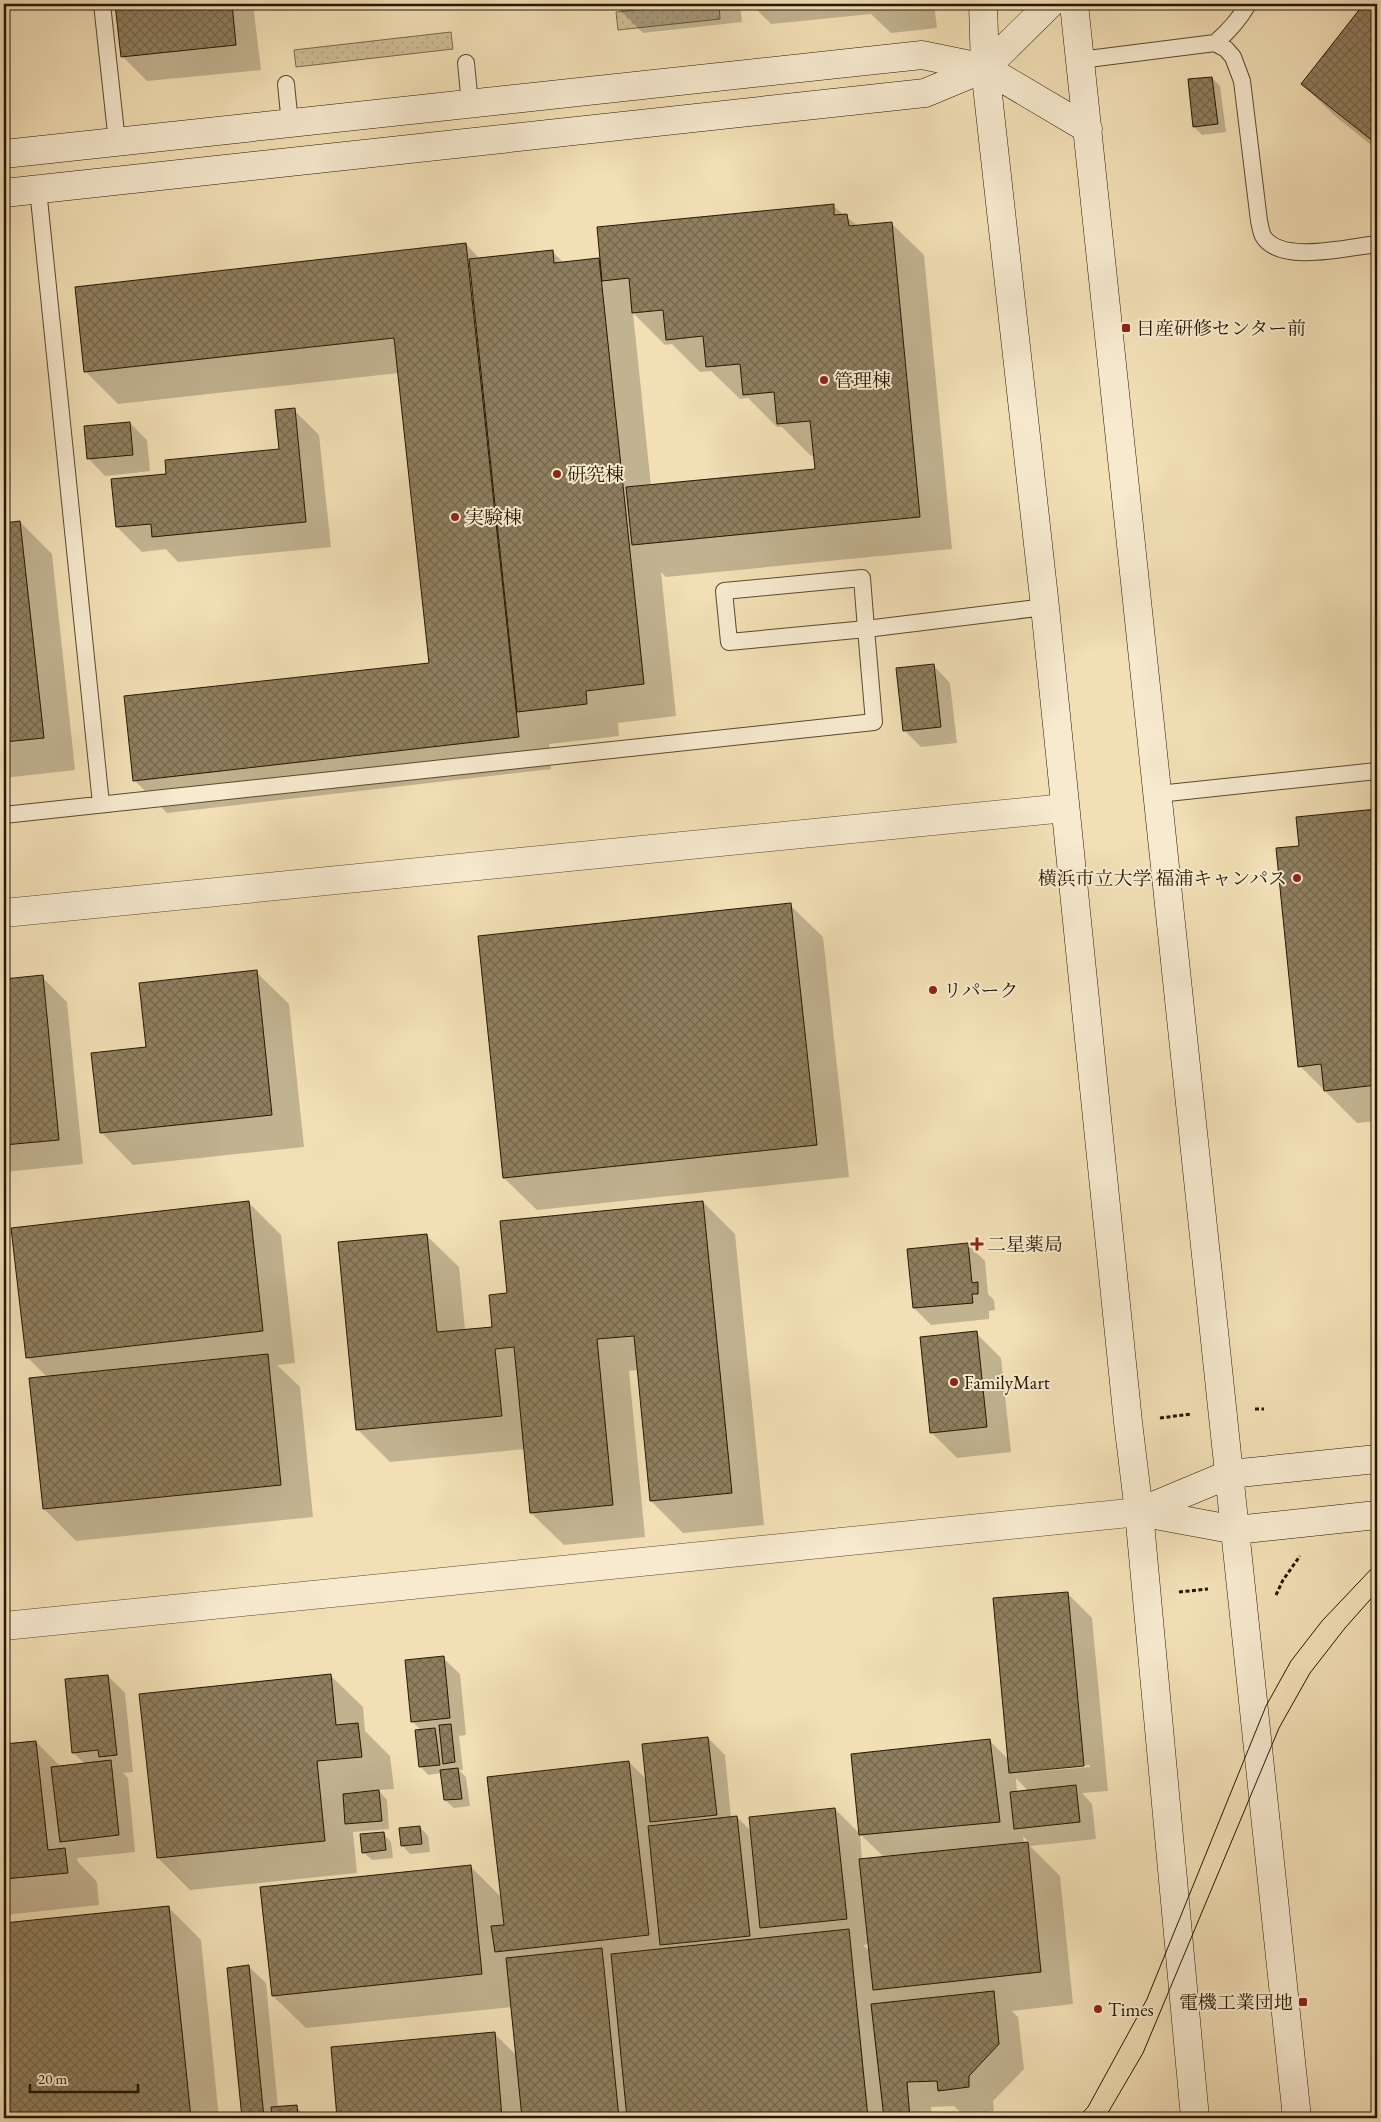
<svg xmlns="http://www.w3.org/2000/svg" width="1381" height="2122" font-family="'EB Garamond','Noto Serif JP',serif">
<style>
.grass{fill:url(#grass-dots);stroke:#7a6a4c}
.shadow{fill:#0003;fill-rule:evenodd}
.building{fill:url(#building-cross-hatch);stroke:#261701}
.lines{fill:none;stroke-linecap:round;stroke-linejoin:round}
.lane-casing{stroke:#59492e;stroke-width:18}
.street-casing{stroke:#59492e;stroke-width:29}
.secondary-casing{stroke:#261701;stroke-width:29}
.path{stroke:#261701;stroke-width:3;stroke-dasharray:4 2.5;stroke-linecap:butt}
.lane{stroke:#f7eacf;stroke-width:16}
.street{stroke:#f7eacf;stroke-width:28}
.secondary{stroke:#f7eacf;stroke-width:28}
.tram{stroke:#261701;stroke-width:1}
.poi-dot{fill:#8f2418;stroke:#f7eacf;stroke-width:2}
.labels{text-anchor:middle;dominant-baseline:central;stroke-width:4;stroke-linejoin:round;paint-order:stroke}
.poi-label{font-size:19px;fill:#261701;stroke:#f7eacf;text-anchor:start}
</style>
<defs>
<pattern id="grass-dots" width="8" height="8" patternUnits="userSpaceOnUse" patternTransform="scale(1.25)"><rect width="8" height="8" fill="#cfbd96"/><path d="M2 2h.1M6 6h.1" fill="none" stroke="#b2a280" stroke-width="1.8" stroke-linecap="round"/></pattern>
<pattern id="building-cross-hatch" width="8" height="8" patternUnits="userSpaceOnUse" patternTransform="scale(1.25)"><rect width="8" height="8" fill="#907f5f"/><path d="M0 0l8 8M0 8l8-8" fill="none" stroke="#75674c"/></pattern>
</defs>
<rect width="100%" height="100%" fill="#f2dfb5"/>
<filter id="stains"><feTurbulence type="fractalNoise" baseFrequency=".004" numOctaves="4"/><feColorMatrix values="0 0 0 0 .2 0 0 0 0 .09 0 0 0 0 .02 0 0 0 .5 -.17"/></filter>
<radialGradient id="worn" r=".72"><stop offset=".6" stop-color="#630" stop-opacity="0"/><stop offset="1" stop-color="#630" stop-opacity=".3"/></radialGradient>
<path class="grass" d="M693,4H719L720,19L618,30L616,12Z
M451,32L453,49L296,67L294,50Z"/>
<path class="shadow" d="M117,4H253L261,70L147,81L122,56Z
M618,4H740L742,22L643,33L618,8Z
M751,4H934L937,28L891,33L871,14L771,24Z
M1360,4H1377V165L1376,149L1335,116L1302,84L1360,11Z
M1212,78L1220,86L1226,132L1202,135L1194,127Z
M833,206L858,226L891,223L924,255L952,549L666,577L661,572L676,716L618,723L619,736L549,744L551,769L167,813L134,780L430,664L399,373L118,404L85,371L466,244L480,259L552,251L564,263L601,259ZM633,313L665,345L672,344L700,372L711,371L740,399L748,398L777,427H782L811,456L815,455L816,470L651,486Z
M294,410L319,435L331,547L178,562L166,549L142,552L117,527L167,475L280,450Z
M130,423L147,440L150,471L105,476L89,459Z
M20,522L52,554L75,770L4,778V524Z
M934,666L950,683L957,743L921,747L904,730Z
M1377,810V1121L1357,1123L1300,1066L1301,847L1298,819Z
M790,905L823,937L849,1177L537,1210L504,1178Z
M256,972L289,1004L304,1147L133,1165L101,1132L147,1048Z
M42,977L67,1002L83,1164L4,1172V981Z
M248,1202L281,1235L295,1363L277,1365L300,1387L313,1517L76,1541L44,1509L47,1377L27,1357Z
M703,1202L735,1234L764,1525L683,1533L651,1501L638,1370L629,1371L645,1537L564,1545L531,1513L525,1449L390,1462L358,1430L426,1235L459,1267L465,1330L493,1328L508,1294Z
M968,1245L985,1261L988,1294L994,1300L995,1310L989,1311V1319L931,1325L914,1308Z
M976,1333L1001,1358L1011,1452L957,1458L932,1433Z
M1067,1593L1092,1618L1108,1791L1082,1793L1092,1804L1096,1839L1030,1846L1060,1876L1073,2004L1012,2011L1018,2017L1024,2069L993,2101L994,2111L964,2116L954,2106L931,2107L932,2118H339L332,2048L494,2033L517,2056L512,2007L306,2028L273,1996L470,1866L502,1898L629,1762L647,1780L708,1738L725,1755L731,1818L737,1817L752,1832L835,1809L860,1834L862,1860L884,1857L860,1834L989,1740L1009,1760ZM1090,1765V1767L1031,1772V1770ZM1016,1778L1029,1792L1017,1793ZM1023,1836L1030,1843L1024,1844ZM870,1944V1952L863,1945Z
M443,1658L460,1674L466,1735L459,1736L463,1770H459L466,1777L470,1806L454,1808L445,1800L442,1773L428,1775L420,1766L422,1731L413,1722Z
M330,1675L363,1707L365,1731L390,1756L394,1789L378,1790L387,1800L389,1829L353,1832L357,1873L190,1890L158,1858Z
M108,1676L125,1693L133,1772L123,1773L128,1778L135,1852L77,1858L78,1862L97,1882L99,1905L4,1915V1745L36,1742L61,1767L85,1764L73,1753Z
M420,1827L428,1836L430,1852L410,1854L402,1845Z
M383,1833L391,1842L393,1858L372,1860L363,1852Z
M168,1907L201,1940L219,2118H4V1924Z
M249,1967L266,1983L278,2108L296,2106L304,2115L305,2118H243L229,1969Z"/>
<path class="building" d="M115,4H232L236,45L121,57Z
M617,4H659L617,8Z
M1358,4H1377V177L1374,142L1301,84L1359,10Z
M1212,77L1218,124L1193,127L1188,79Z
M834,204V215L847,214L849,226L892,222L920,517L632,545L626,487L815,469L810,421L777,424L774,392L743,395L740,364L706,367L703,336L666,340L663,310L632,313L629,278L602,281L597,227Z
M466,243L519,737L133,781L124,696L429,663L394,338L84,372L75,287Z
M553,250L554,263L599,258L644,684L586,691L587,704L517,712L469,259Z
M295,408L306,522L152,537L151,524L116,527L111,479L166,474L165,460L279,449L275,410Z
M130,422L133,455L87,459L84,426Z
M20,521L44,738L4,742V523Z
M934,664L941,727L903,731L896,668Z
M1377,809V1085L1324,1091L1321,1064L1298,1067L1276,848L1299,846L1296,817Z
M791,903L817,1145L503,1178L478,936Z
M257,970L272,1115L100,1133L91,1053L146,1047L139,983Z
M43,975L59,1140L4,1145V979Z
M249,1201L263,1331L26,1358L11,1228Z
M703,1201L732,1493L650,1501L634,1336L597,1339L613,1505L530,1513L514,1347L495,1349L502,1416L356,1430L338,1242L427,1234L437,1332L492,1327L489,1295L507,1293L500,1221Z
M968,1243L972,1283L978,1282V1294H972L973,1303L913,1308L907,1249Z
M977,1331L987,1427L930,1433L920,1337Z
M268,1354L281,1485L43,1509L29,1378Z
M1068,1592L1084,1766L1009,1773L993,1598Z
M444,1656L450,1718L411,1722L405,1660Z
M331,1674L336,1725L358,1723L362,1757L317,1761L325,1841L157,1858L139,1694Z
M108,1675L117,1755L99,1757L98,1750L72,1753L65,1679Z
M451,1724L455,1762L443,1764L439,1725Z
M435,1728L440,1765L419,1767L415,1730Z
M708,1737L717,1815L650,1822L642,1744Z
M990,1739L1000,1822L859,1835L851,1754Z
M36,1741L48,1850L65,1848L68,1873L4,1879V1744Z
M111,1760L119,1835L60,1842L51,1767Z
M629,1761L649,1935L495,1952L491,1926L504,1925L487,1777Z
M458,1768L462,1799L444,1800L440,1770Z
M1076,1785L1080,1822L1014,1829L1010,1792Z
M379,1790L382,1821L345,1824L343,1794Z
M835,1808L847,1919L760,1928L749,1817Z
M737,1816L750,1936L660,1945L648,1826Z
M420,1826L422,1844L401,1846L399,1828Z
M384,1832L386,1850L362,1853L360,1834Z
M1028,1842L1041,1972L873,1990L859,1859Z
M471,1865L482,1974L272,1996L260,1887Z
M169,1906L191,2118H4V1923Z
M849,1929L868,2118H627L611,1954Z
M602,1948L619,2118H522L506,1958Z
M249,1965L264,2118H242L227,1968Z
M994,1991L999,2044L969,2076V2087L938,2091L937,2081L907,2082L910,2118H884L871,2004Z
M495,2032L502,2118H337L331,2047Z
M297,2105L298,2118H272L271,2107Z"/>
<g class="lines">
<g class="lane-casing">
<path id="lane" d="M102,4L117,142
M1215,43L1226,49L1233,57L1242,81L1259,221C1260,225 1261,232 1263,236C1280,265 1349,247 1377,244
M1080,60L1215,43C1229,31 1239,20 1248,4
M466,63L470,104
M286,84L290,124
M38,189L101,804
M862,578L866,629L729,642L724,591Z
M1158,794L1377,771
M4,815L874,722L866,629L1045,607"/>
</g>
<g class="street-casing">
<path id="street" d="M4,913L1065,808
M4,1626L1139,1512"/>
</g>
<g class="secondary-casing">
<path id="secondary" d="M983,4L985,68L1045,607L1128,1422L1139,1512L1195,2118
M1074,4L1297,2118
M4,154L922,55L985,68L1088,129
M4,193L925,93L985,68L1050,4
M1139,1512L1230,1474L1377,1459
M1139,1512L1236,1530L1377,1515"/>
</g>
<path class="path" d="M1255,1409H1264
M1160,1418L1191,1414
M1179,1592L1208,1589
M1276,1595L1283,1580L1300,1556"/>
<use href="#lane" class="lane"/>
<use href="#street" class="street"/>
<use href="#secondary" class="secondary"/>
<path class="tram" d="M1078,2118L1088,2107L1147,1999L1266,1706L1291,1661L1322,1621L1377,1563
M1105,2118L1143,2053L1279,1728L1310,1673L1345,1628L1377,1592"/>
</g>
<g class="poi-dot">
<rect x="1121" y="323" width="10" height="10" rx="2.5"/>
<circle cx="824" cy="380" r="5"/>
<circle cx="557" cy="474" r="5"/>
<circle cx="455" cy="517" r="5"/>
<circle cx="1297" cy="878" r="5"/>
<circle cx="933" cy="990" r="5"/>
<path d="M974.5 1236.5h5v5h5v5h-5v5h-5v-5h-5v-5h5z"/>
<circle cx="954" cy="1382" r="5"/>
<rect x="1298" y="1997" width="10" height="10" rx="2.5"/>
<circle cx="1098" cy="2009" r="5"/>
</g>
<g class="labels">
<g class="poi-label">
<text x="1136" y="328">日産研修センター前</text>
<text x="834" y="380">管理棟</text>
<text x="567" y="474">研究棟</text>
<text x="465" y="517">実験棟</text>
<text x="1287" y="878" text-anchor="end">横浜市立大学 福浦キャンパス</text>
<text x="943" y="990">リパーク</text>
<text x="987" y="1244">二星薬局</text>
<text x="964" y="1382">FamilyMart</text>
<text x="1293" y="2002" text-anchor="end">電機工業団地</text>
<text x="1108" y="2009">Times</text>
</g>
</g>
<rect width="1381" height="2122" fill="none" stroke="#f2dfb5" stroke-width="20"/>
<rect x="5" y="5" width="1371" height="2112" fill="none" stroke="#261701" stroke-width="2.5"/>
<rect x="10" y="10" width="1361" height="2102" fill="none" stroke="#261701"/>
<path d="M30 2084v8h108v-8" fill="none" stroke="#261701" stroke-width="2.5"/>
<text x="38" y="2084" font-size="15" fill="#261701" stroke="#f7eacf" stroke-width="4" paint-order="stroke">20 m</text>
<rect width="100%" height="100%" filter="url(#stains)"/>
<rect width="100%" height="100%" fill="url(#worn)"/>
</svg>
